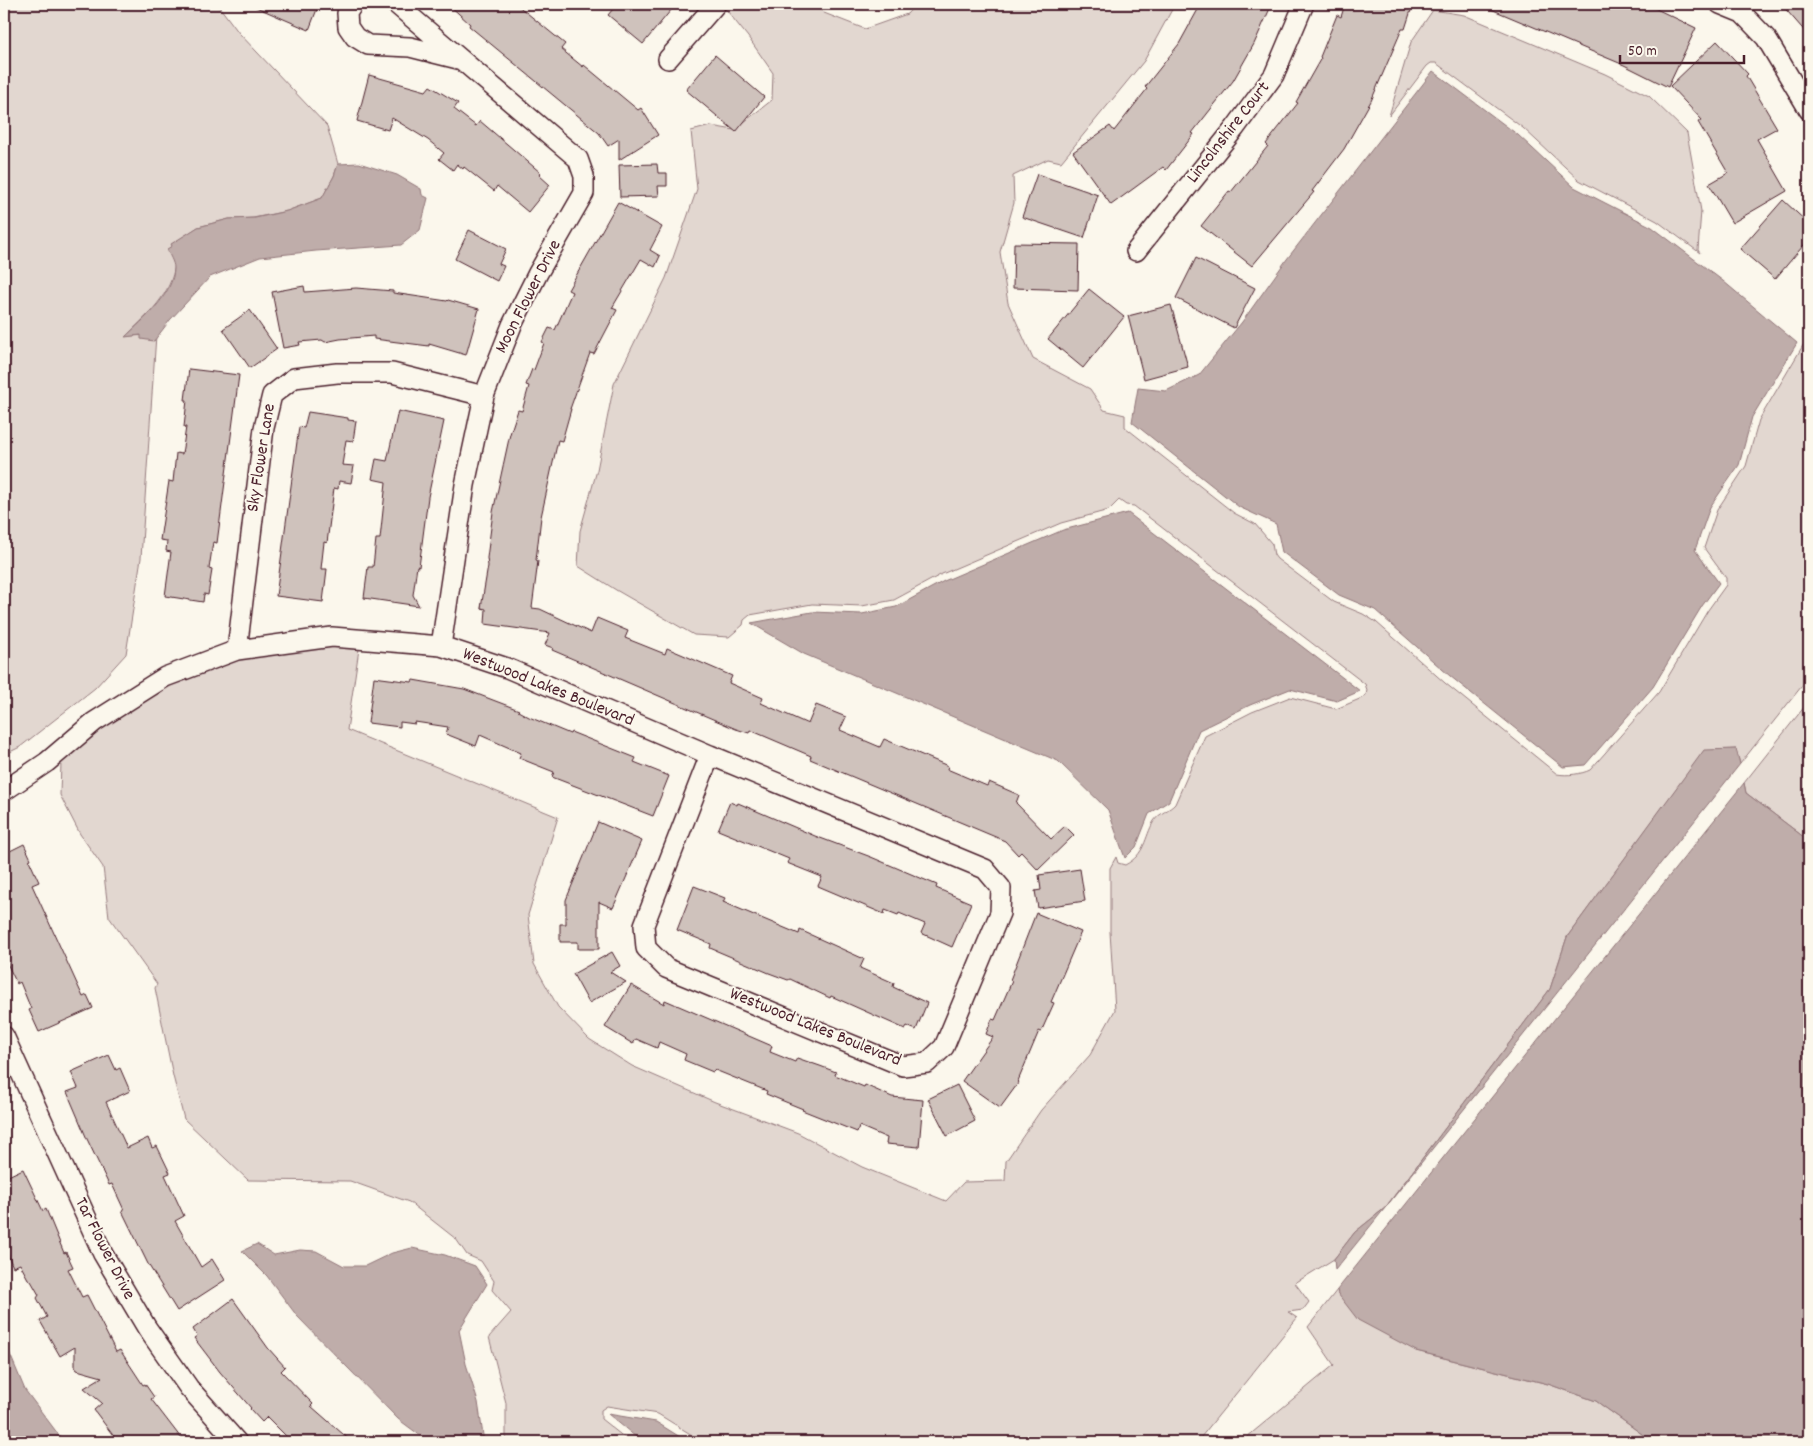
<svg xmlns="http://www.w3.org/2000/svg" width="1813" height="1446" font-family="Dekko,sans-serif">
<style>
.green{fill:#e2d7d0;stroke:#967b7e}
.water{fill:#bfadaa;stroke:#907477}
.building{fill:#cfc2bc;stroke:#4a1f2b}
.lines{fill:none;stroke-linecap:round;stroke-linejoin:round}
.minor-casing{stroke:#4a1f2b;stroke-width:22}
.minor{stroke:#fbf7ec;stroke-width:19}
.labels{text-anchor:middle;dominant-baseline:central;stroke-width:4;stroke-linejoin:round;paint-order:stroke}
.street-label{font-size:18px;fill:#4a1f2b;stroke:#fbf7ec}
</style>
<rect width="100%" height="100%" fill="#fbf7ec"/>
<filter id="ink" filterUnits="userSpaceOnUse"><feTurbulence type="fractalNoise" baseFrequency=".02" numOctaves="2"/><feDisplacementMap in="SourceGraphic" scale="10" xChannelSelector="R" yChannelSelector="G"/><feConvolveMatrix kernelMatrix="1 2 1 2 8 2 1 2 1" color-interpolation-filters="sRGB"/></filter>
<g filter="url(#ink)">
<path class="green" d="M4,4H213L221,9L239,33L327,126L338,164L334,176L322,198L287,211L253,218L229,219L198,227L172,244C173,250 175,257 175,263C172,295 147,315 126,336L156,335L141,558L126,654L95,688L20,747L4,755Z
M727,4H814L824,13L865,29L907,14L916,4H1175L1144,61L1061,162L1048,159L1013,176L1014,203L1000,252L1008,303L1033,359L1090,389L1104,410L1125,415V427L1234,513L1255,524L1272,544L1274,555L1277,559L1334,602L1363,614L1376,622L1445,683L1557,774C1567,776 1582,774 1590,770L1659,692L1708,610L1726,585V578L1704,548L1717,510L1746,466L1759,420L1805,342L1809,344V677L1740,764L1736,749L1704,751L1567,937L1550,989L1385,1208L1355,1232L1334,1259L1295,1283L1309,1302L1303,1310L1288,1312L1297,1318L1197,1442H700L692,1435L658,1414L607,1406L601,1410V1419L630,1442H506V1403L489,1337L511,1312L492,1290L494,1281L481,1261L467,1255L456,1239L409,1202L350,1181L248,1180L184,1119L173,1076L155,988L157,984L109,917L103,867L80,834L60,795L61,762L99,730L169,685L237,660L331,646L359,649L347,730L558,817L528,915L534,964L558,1007L589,1039L632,1066L715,1102L798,1133L862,1167L946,1201L964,1182L1005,1181L1006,1161L1041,1110L1090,1055L1115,1010L1110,932V868L1116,857L1118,863L1125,865C1146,854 1144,838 1154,821C1159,813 1170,810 1175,804L1205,736L1252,712L1290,697L1336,709L1362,698L1366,695L1367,690L1365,684L1134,506L1126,505L1119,500L1109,510L1061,523L942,574L894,600L862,606L812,604L750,615L744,620L743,625L729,637L694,635L616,590L578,566L580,531L597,470L614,384L666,278L697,189L691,131L711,126L734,130L772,100L773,73L748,37L724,7Z
M1433,10L1464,15L1605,74L1649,96L1687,133L1701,211L1698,250L1700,253L1657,221L1579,180L1523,128L1436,63H1431L1427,66L1389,116L1411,42Z
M1809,701V841L1746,793L1744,783Z
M1337,1290L1338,1294L1416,1351L1548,1384L1596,1401L1653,1442H1241L1334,1365L1308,1327Z"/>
<path class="water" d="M1433,71L1518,135L1574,187L1652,227L1723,281L1797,343L1752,417L1739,465L1710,507L1695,550L1719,583L1702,606L1653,687L1585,765L1563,767L1450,676L1375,610L1339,595L1282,552L1276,524L1239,507L1132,422L1138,388L1166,391L1199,375L1242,322L1287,259Z
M359,163L397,175L421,189L422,195L428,198L420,230L401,245L316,251L260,257L210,277L170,320L154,341L141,339V335L125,337C143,320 174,294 174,268C174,262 169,255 167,249L172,246L171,244L198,227L229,219L255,218L287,211L322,198L334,176L338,164Z
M1128,513L1360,691L1337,701L1290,689L1250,705L1199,730L1169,801L1149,814L1136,847L1125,858L1108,810L1058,761L804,654L751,623L812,612L862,614L896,607L944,581L1063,530Z
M1736,749L1740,764L1385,1208L1335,1270L1334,1259L1355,1232L1385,1208L1550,989L1567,937L1704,750Z
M1744,783L1746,793L1809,841V1442H1653L1596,1401L1548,1384L1416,1351L1358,1320L1338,1294L1337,1290Z
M257,1244L274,1255L300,1250L316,1251L344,1266H365L392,1253L412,1248L445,1255L475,1266L487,1284L459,1330L466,1364L478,1402L484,1442H429L398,1419L297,1316L267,1276L242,1251Z
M4,1340L25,1390L64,1442H4Z
M608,1414L656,1422L688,1442H642Z"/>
<path class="building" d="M249,4H319L309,30Z
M448,4H516L565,44L561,49L583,67L584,65L638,110L641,108L658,135L619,160V139L608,146L599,133L469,26L470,24Z
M617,4H676L643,44L608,15Z
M1201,4H1272L1254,44L1233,81L1192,133L1194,134L1166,170L1163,167L1111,205L1073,152L1110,126L1114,131L1147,89L1145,87L1179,44Z
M1345,4H1413L1405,29H1402L1371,101L1344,149L1312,191L1314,192L1252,266L1201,226L1229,191L1231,192L1268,146L1266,144L1298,103L1296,102L1321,58L1320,57L1337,15L1341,17Z
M1479,4H1646L1696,28L1668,87L1624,65Z
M1781,4H1809V36Z
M1717,41L1748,74L1746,76L1777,128L1757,139L1787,191L1732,223L1709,184L1728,173L1698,122L1702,120L1670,86Z
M715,55L764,97L736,132L686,90Z
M369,75L426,91L430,86L458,103L454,109L476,126L480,121L541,173L539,175L550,185L528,212L497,186L494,191L464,167L463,169L457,164L453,170L439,159L444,153L428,140L392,118L388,130L357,121Z
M657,164L658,173H667V186H658L659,196L620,197L619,165Z
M1037,174L1098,195L1084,238L1022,217Z
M1783,200L1809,224V239L1775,279L1740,249Z
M618,202L662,227L650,250L660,256L655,267L641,259L612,308L617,310L594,354L590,353L570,409H571L562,441L558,440L541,517L536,560L538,561L532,608L540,609L591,633L597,618L628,631L625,638L665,654L667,648L732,676L729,683L763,698L761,703L808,724L816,705L846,717L840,730L880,747L884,739L948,766L947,769L987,786L989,782L1019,795L1016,803L1051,839L1065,826L1074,835L1038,870L1021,852L1018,855L1005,841L810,759L811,756L750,730L749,733L736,729L552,650L553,648L545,645L550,633L485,624L486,609L481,608L488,566L487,558L493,512L510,434L518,410L522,411L529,386L526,385L532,369L534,370L544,343L542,342L549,328L555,330L572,292L568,290Z
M469,230L506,249L499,264L504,266L497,281L455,259Z
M1014,243L1079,244L1078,290L1013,288Z
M1196,258L1255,288L1234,328L1176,298Z
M304,286L305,292L356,288L393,291V293L447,301L448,300L479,309L466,355L429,344V346L374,339V336L340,339L325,342L322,340L299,342L300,345L283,348L272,292Z
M1089,289L1124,317L1083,368L1048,339Z
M1171,305L1188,367L1144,379L1128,316Z
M250,310L277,349L250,368L223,329Z
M189,369L239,375L217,543L213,542L209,569L212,570L208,595L204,594L203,602L165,596L171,552L166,551L167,541L160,540L169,481L173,482L176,453L182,454L186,427H184L187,400H185Z
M398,411L444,421L428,497L419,567L417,566L413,595L419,606L364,598L368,567H373L376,539H380L386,482L372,479L376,459L387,461Z
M308,412L348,418V420L356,421L353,441L346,440L342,465L354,466L351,483L339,481L338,489L334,488L327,543L324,542L321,569H327L323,602L276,596L299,427L304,428Z
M374,677L412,682L413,680L464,689L519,710L518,711L529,717L570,734L571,732L636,758L634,762L669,776L653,816L552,777L554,772L519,758L521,753L480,735L476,746L446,734L448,727L415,722V724L400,722V727L368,723Z
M730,802L737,805L738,803L815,836L871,857L937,885L936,888L971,903L952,947L921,933L925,924L899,913L898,915L885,910L884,914L818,886L822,877L787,863L789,859L718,830Z
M598,822L642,841L613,908L599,902V949H578V942H560V924H566V900Z
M24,844L31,859L29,860L39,882L32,885L83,997L87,995L93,1008L39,1032L29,1010L31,1009L20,982L17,984L4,957V854Z
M1080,869L1085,901L1038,908L1035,891L1041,890L1039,875Z
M694,886L725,898L723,902L799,934L800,930L864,959L860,968L894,983L893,987L927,1003L916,1030L907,1026L905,1029L831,996L830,998L790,979L788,980L769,973L710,948L711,944L677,930Z
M1036,913L1081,932L1051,1002L1054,1003L1041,1032L1039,1031L1018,1081L1019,1082L1000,1108L962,1081L993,1037L986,1034L992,1019L995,1020L1012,981L1010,980Z
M612,952L620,966L610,972L626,982L589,1003L573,974Z
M631,985L664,1004L665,1000L772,1046L770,1052L795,1062L797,1058L820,1066L836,1072L835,1075L864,1087L865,1085L892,1097L923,1100L919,1147L886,1144L887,1138L859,1126L857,1132L802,1110L803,1109L766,1094L767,1091L715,1070L713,1072L684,1060L686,1054L659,1042L657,1048L636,1039L633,1044L605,1027Z
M109,1055L116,1070L120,1068L130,1091L106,1102L127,1148L148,1138L152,1148L157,1146L170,1173L165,1175L184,1216L175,1221L201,1267L212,1259L225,1280L177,1311L148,1264L122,1211L124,1210L112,1184L109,1185L87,1139L67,1092L78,1088L71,1072Z
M957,1085L975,1121L947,1136L928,1099Z
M23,1169L43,1211L46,1209L64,1253L66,1252L73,1267L68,1269L82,1297L87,1295L116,1352L120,1350L143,1385L145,1384L154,1397L151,1399L184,1442H118L94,1410L102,1403L84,1388L102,1377L77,1370L75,1367V1347L60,1356L40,1321L47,1317L37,1298L39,1295L31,1281L28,1279L20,1264L13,1267L4,1246V1178Z
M233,1299L268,1348L285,1367L281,1371L313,1404L311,1406L352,1442H292L267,1417L262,1422L250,1409L251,1408L220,1372L194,1338L197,1336L193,1329Z"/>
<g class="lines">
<g class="minor-casing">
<path id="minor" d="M353,4L347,13L348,27L355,37L368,45L410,47L458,59
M396,4L578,159L584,176V193L538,273L512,325L484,396L465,485L441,646
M1720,4L1742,13L1766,38L1809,110
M668,59L716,4
M1136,251L1235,128L1274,75L1304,4
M237,650L264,428L272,395L294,378L337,373H392L484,396
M710,755L985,869L1001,888L1000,913L944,1047L927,1063L903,1066L666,968L646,948L644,925Z
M4,791L47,762L94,722L165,677L237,650L332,637L441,646L507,668L710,755
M4,1036L103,1254L147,1328L189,1388L237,1442"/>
</g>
<use href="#minor" class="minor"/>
</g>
</g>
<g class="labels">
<g class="street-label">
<text transform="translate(1229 133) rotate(-52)">Lincolnshire Court</text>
<text transform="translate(529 297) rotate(-63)">Moon Flower Drive</text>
<text transform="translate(262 458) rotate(-81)">Sky Flower Lane</text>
<text transform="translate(548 688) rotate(22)">Westwood Lakes Boulevard</text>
<text transform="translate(815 1028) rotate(22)">Westwood Lakes Boulevard</text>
<text transform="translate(104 1249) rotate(63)">Tar Flower Drive</text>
</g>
</g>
<rect width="1813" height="1446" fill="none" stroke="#fbf7ec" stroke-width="20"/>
<rect x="10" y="10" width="1793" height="1426" fill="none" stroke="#4a1f2b" stroke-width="2" filter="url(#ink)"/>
<path d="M1620 55v8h124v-8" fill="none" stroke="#4a1f2b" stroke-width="2.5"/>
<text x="1628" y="55" font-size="15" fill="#4a1f2b" stroke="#fbf7ec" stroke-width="4" paint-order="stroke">50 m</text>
</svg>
